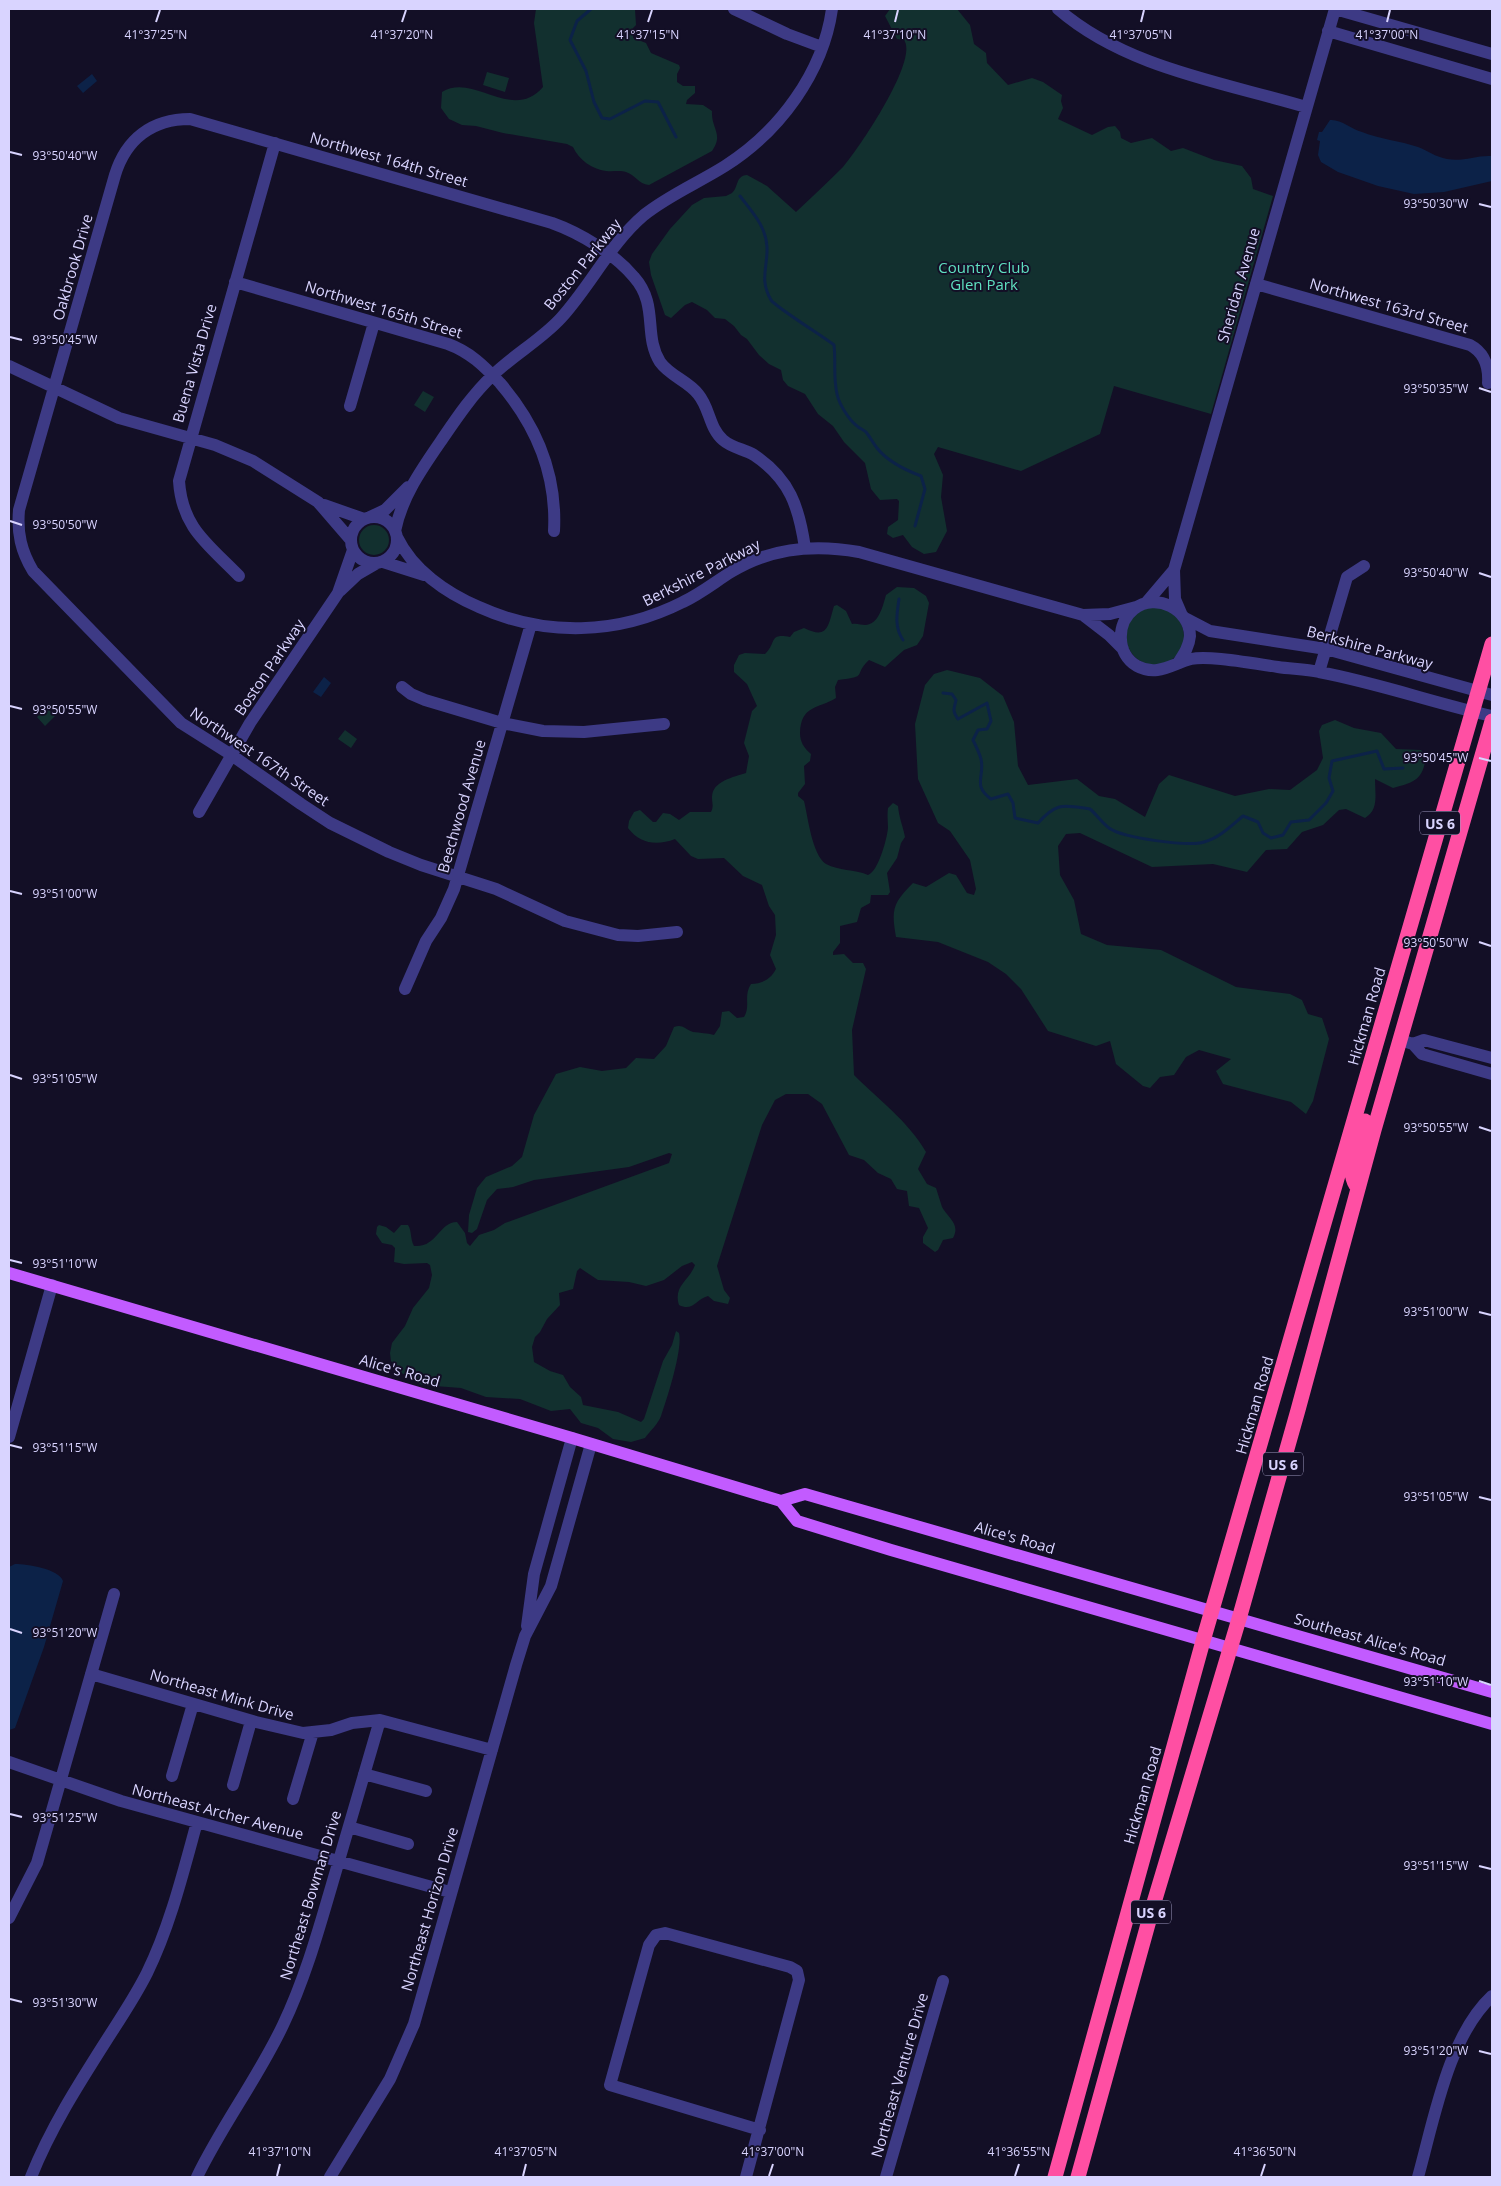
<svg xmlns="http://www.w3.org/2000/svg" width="1501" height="2186" font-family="'Open Sans',sans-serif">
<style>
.green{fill:#12302f}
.water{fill:#0c2248}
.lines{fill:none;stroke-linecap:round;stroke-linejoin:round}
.stream{stroke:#0c2248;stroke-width:3}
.minor{stroke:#3d3a85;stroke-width:12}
.major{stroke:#c25bff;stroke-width:12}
.highway{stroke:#ff4fa3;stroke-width:15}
.ticks{fill:none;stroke:#d9d4ff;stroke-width:2}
.labels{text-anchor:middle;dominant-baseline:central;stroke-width:4;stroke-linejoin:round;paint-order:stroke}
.shield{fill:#130f26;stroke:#9e99be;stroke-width:1}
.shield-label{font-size:14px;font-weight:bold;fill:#d9d4ff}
.street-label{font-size:15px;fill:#d9d4ff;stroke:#130f26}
.park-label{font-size:15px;fill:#5fe0c0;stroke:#130f26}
.ticks-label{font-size:12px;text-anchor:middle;fill:#d9d4ff;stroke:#130f26;stroke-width:4;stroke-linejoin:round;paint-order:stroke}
</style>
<rect width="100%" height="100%" fill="#130f26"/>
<path class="green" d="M536,9H635L636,25L633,28V38L646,43L651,53L679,65L680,68L677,74V82L683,86H695V93L687,100L686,104L703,105L712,111C711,129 724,134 712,151L649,185C638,184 636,175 626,172C620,170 613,172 606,171C592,169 579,160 573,147L567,144L503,133L476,126L462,125L449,119L441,108L442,92C474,72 512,123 543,87L534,23Z
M890,9H957L970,25L974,44L986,53L987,63L1008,85L1032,78L1043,82L1062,95L1061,101L1063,108L1058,119L1092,135L1108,127L1115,126L1120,132L1121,138L1131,143L1152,138L1171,151L1183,148L1214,160L1242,166L1251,178L1253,189L1273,196L1211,414L1114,386L1100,434L1021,471L938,447L934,454L943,475L941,497L947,531L936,552L924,554L912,547L903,535L893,538L887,534L888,527L898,520L899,501L897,499L880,500L871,489L865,463L844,442L833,426L818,414L805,394L788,386L783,380L781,370L769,364L759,355L747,339L741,335L734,326L725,319L715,318L707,310L692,302L685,305L671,318L665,315L651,275L649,262L652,254L670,229L692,205L704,198L726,196L732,193C739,187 735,176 747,175L767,186L796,212C812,197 828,182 843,167C858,150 919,60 904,40L897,39L885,16Z
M487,72L509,78L505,92L483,85Z
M423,391L434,397L425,412L414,405Z
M359 540a15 15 0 1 1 30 0a15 15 0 1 1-30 0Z
M897,587L914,588L926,596L929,603L923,636L917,645L904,650L885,667L869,660C852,676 870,676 838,680L835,687L836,698C818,709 801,705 800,733C800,742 804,748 811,754L810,761L804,766L805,784L798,793V796L804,801C808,817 812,855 826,864C839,871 854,869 868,875C878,872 887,839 888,828C888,822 887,815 888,808L893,803L898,806C899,818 903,826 905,837L901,843L897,858L887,873L890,892L888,895H871L870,903L861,908L857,922L840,926V943L833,952V955L844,954L853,963H863L866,969L852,1030L854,1075C879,1100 908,1121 926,1152L918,1169L927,1184L936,1188C938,1194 940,1201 942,1207C947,1217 961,1224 953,1238L943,1240L938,1250L935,1252L923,1243V1237L928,1228L919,1208L909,1206L907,1191L897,1189L891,1179L878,1173L864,1160L849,1155L822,1104L808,1094H786L775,1100L762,1125L717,1266L724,1290L730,1298L728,1304L714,1301L708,1296C696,1299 693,1312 679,1305C673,1286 689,1281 695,1265L692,1262L682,1266L664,1280L646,1286L629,1282L598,1280L580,1268L577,1271L573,1289L559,1293L560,1305L547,1319L540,1332L535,1337L532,1347L534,1362L550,1371L563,1375L570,1387L581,1397L583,1405L618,1412L641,1422L644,1419L663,1361L672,1345L676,1331L679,1333C683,1349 667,1399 661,1416C658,1424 650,1431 645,1438L631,1442L613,1439L598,1428L581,1423L570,1409L551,1411L520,1399L486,1397L461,1388L422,1385L400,1372L391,1361L390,1353L392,1343L405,1326L413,1308L429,1288L432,1275L430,1265L427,1263L404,1264L394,1262L395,1248L392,1245L382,1243L376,1234L377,1227L379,1225L386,1227L394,1233L401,1225H408C412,1231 410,1239 414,1246C437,1248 439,1222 457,1222L465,1233L467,1243L470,1246L479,1235L494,1230L505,1223L669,1163L672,1154L669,1153L629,1167L534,1180L513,1187L497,1189L487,1200L477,1229L472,1233L468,1232L469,1215L477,1188L486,1177L512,1166L522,1157L534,1115L556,1074L580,1067L602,1071L626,1068L636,1058L654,1059L666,1046L674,1027C683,1024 684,1029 693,1032C700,1033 707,1033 714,1035L720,1026L722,1012L729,1011L737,1018L744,1017C751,1006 743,996 751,984C763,983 770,980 776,969L770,955L776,935L775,915L769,906L762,885L743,876L724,858L698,859L691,856L675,839C657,846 640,844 628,828L629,821L634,812L640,810L653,822H656L663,813L670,814L679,820L690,812H711C714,806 712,804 712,797C712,781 734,777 746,773L749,756L744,743L752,711L757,706L747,684L734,672V665L739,655L745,653L765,654C777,643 768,633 790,637L794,632L804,628C828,640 828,626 834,606L837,605L846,611L852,624C857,623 861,625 865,625C879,625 883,605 886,595Z
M1126 636a29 29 0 1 1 58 0a29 29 0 1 1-58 0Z
M947,670L980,678L1003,696L1014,722L1018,766L1028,785L1077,779L1099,796L1115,799L1145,817L1159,784L1169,775L1235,796L1269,789L1290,790L1317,770L1323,758L1319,731L1322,725L1335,720L1354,728L1381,733L1396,749L1421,750L1426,756C1423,780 1415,782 1393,788L1375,779C1375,794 1379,810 1365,818L1346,809L1339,810L1323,825L1302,832L1287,849L1266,850L1247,872L1213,864L1152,867L1080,833L1066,834L1058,846L1060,875L1074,900L1081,934L1107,945L1161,950L1236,987L1290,994L1302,1000L1308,1014L1322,1018L1329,1039L1313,1101L1306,1114L1291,1102L1223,1084L1216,1071L1231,1059L1199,1050L1186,1057L1174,1075L1160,1077L1150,1088L1143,1086L1116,1064L1110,1041L1096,1046L1048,1031L1021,989L1006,974L988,962L938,942L896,937C891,909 893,903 913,883L926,887L949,873L956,875L967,893L974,895L976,889L970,860L950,831L938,823L918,779L915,724L925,685L934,674Z
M47,708L55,716L45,726L37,717Z
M345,730L357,739L351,748L338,739Z"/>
<path class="water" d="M92,74L97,81L83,93L77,86Z
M1330,120C1341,119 1351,129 1362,132C1380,139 1400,141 1418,147C1428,151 1436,157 1447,159C1463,162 1476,155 1492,156V181L1444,192L1414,194L1378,186L1338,172L1321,162L1318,155L1320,141L1317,140L1319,132H1322Z
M324,677L331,683L321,697L313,692Z
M15,1564C27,1564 59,1569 63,1581L44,1647L15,1728L9,1730V1567Z"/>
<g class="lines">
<path class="stream" d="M591,9L577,21L570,40L586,71L594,102L602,118L610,119L645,101L658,102L676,137
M740,196C752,212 766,226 767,247C768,266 759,280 771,300C774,306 824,337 834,345C836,361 833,377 837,394C839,404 849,420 857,426C860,429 863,429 866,432C870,437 873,443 877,448C888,462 905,470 921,476L925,489L915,526
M899,599C897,613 894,627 903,640
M943,693L952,694L956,700C954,709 952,711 958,719L987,703L991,721L987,729L978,730L973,740C976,746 979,752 981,759C985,777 972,785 991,799L1008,794L1013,803L1015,818L1038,823C1057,802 1063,805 1090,809C1097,815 1102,823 1109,828C1123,838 1188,847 1204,842C1219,838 1231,826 1243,816L1258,822L1263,833L1271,838L1283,835L1291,822L1309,820L1326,803L1333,791L1329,778L1332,761L1377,751L1384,769L1403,768"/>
<path class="minor" d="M734,9L787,34L822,47
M1058,9C1126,68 1222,82 1306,107
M1335,9L1492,54
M1328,31L1492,79
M235,282L448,344C470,352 484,366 500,383C537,426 557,474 554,531
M1256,284L1470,345C1485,353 1489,367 1488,383
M9,366L119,418L215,445L253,461L318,502L350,539
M350,406L374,323
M324,505L364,519
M351 540a23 23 0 1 1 46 0a23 23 0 1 1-46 0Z
M370,517L385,510L408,487
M395,531C402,496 423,467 443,438C458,416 473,394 492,376C513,355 541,340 561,318C591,285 610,244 644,215C669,195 698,183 725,166C779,132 823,73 832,9
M397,537C413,570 446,593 479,607C545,637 618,635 683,602C700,594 715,582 731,572C770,548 815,544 859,552L1083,615L1110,614L1136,607
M383,562L424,575
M239,576C208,544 182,528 179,481L275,143
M340,591L358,574L377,563
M1146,603L1174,570
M1181,613L1175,599L1174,570L1335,9
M1083,615L1109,635L1123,649
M1185,618L1210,631L1326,649L1492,695
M1178,663C1184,654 1189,647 1190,636C1190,609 1156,592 1134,609C1116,623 1116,654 1137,666C1157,677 1172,664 1191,659C1200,657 1211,658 1221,659C1240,661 1259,664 1278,667C1291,669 1305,669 1319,672C1378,683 1434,703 1492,716
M1319,672L1347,577L1364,566
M402,687L411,694L425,700L502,723L543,731L584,732L664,724
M199,812L250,723L338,593L353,550
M677,932L638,936L618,935L565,921L496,889L421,865L389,852L330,823L301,804L230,754L181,723L33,571C21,551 17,533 19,510L115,175C126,139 152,119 190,119L552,223C580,233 615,254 634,277C659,305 643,335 660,362C670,376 688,381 698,394C710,408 709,428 723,440C732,448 744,449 754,455C790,479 799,507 805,548
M405,989L426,941L441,918L454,889L531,624
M1400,1040L1413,1044L1422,1054L1492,1074
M1413,1044L1424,1040L1492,1058
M9,1437L52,1285
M527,1626L534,1574L572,1438
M91,1674L256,1722L303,1733L331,1730L352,1723L380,1720L492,1750
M9,1762L121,1801L450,1892
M364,1774L426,1791
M172,1776L193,1704
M233,1785L251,1721
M293,1799L313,1732
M349,1827L408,1844
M9,1918L37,1863L114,1594
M31,2177C50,2129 78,2085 106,2041C120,2019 135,1997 147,1973C170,1926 183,1873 197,1822
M197,2177C222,2125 258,2078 283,2025C306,1977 320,1925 335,1874C350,1823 365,1772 380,1720
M330,2177L390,2079L414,2024L516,1665L525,1636L551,1586L591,1444
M746,2177L799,1980L797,1971L790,1967L665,1933L656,1935L649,1945L610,2085L760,2130
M886,2177L943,1981
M1418,2177C1434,2120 1448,2037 1492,1996"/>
<path class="major" d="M9,1273L572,1438L781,1501L797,1521L891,1550L1492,1724
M781,1501L805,1494L1492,1692"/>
<path class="highway" d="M1356,1185C1345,1167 1359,1140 1365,1121
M1055,2177L1203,1641L1492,644
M1078,2177L1153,1906L1239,1619L1298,1410L1374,1130L1492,721"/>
</g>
<path class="ticks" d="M156,22L160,10M402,22L406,10M648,22L652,10M895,22L898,10M1141,22L1144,10M1387,22L1390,10M10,152L22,155M1479,204L1491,207M10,337L22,340M1479,388L1491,392M10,521L22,525M1479,573L1491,577M10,706L22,709M1479,758L1491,761M10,891L22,894M1479,942L1491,946M10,1075L22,1079M1479,1127L1491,1131M10,1260L22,1263M1479,1312L1491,1315M10,1445L22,1448M1479,1497L1491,1500M10,1629L22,1633M1479,1681L1491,1685M10,1814L22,1817M1479,1866L1491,1869M10,1999L22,2002M1479,2051L1491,2054M277,2176L280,2164M523,2176L526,2164M769,2176L773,2164M1015,2176L1019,2164M1261,2176L1265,2164"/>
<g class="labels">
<g class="shield">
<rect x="1420" y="811.5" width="40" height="23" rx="4"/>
<rect x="1263" y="1452.5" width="40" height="23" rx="4"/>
<rect x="1131" y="1900.5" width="40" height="23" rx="4"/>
</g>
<g class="shield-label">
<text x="1440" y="823">US 6</text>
<text x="1283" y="1464">US 6</text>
<text x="1151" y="1912">US 6</text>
</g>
<g class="street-label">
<text transform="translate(389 159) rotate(16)">Northwest 164th Street</text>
<text transform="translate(582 264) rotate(-51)">Boston Parkway</text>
<text transform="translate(72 267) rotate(-74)">Oakbrook Drive</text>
<text transform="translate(1238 285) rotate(-74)">Sheridan Avenue</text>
<text transform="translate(1389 305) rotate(16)">Northwest 163rd Street</text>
<text transform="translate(384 309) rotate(17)">Northwest 165th Street</text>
<text transform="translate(194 363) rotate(-74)">Buena Vista Drive</text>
<text transform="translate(701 572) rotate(-27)">Berkshire Parkway</text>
<text transform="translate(1370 647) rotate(15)">Berkshire Parkway</text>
<text transform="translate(269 667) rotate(-56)">Boston Parkway</text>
<text transform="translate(260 756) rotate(34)">Northwest 167th Street</text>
<text transform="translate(461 806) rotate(-74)">Beechwood Avenue</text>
<text transform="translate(1366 1016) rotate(-74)">Hickman Road</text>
<text transform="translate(400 1370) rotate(16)">Alice's Road</text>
<text transform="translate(1254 1405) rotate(-74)">Hickman Road</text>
<text transform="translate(1015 1537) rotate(16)">Alice's Road</text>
<text transform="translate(1370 1639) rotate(16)">Southeast Alice's Road</text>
<text transform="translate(222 1694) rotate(16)">Northeast Mink Drive</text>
<text transform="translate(1142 1795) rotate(-74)">Hickman Road</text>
<text transform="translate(218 1811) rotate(15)">Northeast Archer Avenue</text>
<text transform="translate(310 1895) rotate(-73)">Northeast Bowman Drive</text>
<text transform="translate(429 1909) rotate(-74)">Northeast Horizon Drive</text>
<text transform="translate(899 2075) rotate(-74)">Northeast Venture Drive</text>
</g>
<g class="park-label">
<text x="984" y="267">Country Club<tspan x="984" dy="17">Glen Park</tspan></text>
</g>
</g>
<g class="ticks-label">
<text x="156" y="39">41°37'25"N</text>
<text x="402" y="39">41°37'20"N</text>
<text x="648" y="39">41°37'15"N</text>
<text x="895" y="39">41°37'10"N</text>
<text x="1141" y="39">41°37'05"N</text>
<text x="1387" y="39">41°37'00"N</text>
<text x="65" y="160">93°50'40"W</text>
<text x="1436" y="208">93°50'30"W</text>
<text x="65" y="344">93°50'45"W</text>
<text x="1436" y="393">93°50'35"W</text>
<text x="65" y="529">93°50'50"W</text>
<text x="1436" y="577">93°50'40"W</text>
<text x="65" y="714">93°50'55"W</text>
<text x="1436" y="762">93°50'45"W</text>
<text x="65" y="898">93°51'00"W</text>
<text x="1436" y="947">93°50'50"W</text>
<text x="65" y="1083">93°51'05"W</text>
<text x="1436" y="1132">93°50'55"W</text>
<text x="65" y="1268">93°51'10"W</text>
<text x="1436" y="1316">93°51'00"W</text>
<text x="65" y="1452">93°51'15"W</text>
<text x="1436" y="1501">93°51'05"W</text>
<text x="65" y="1637">93°51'20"W</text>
<text x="1436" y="1686">93°51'10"W</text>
<text x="65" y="1822">93°51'25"W</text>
<text x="1436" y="1870">93°51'15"W</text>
<text x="65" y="2007">93°51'30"W</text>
<text x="1436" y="2055">93°51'20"W</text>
<text x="280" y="2156">41°37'10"N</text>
<text x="526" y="2156">41°37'05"N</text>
<text x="773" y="2156">41°37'00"N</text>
<text x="1019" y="2156">41°36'55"N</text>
<text x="1265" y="2156">41°36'50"N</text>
</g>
<rect width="1501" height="2186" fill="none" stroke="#d9d4ff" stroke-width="20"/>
</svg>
